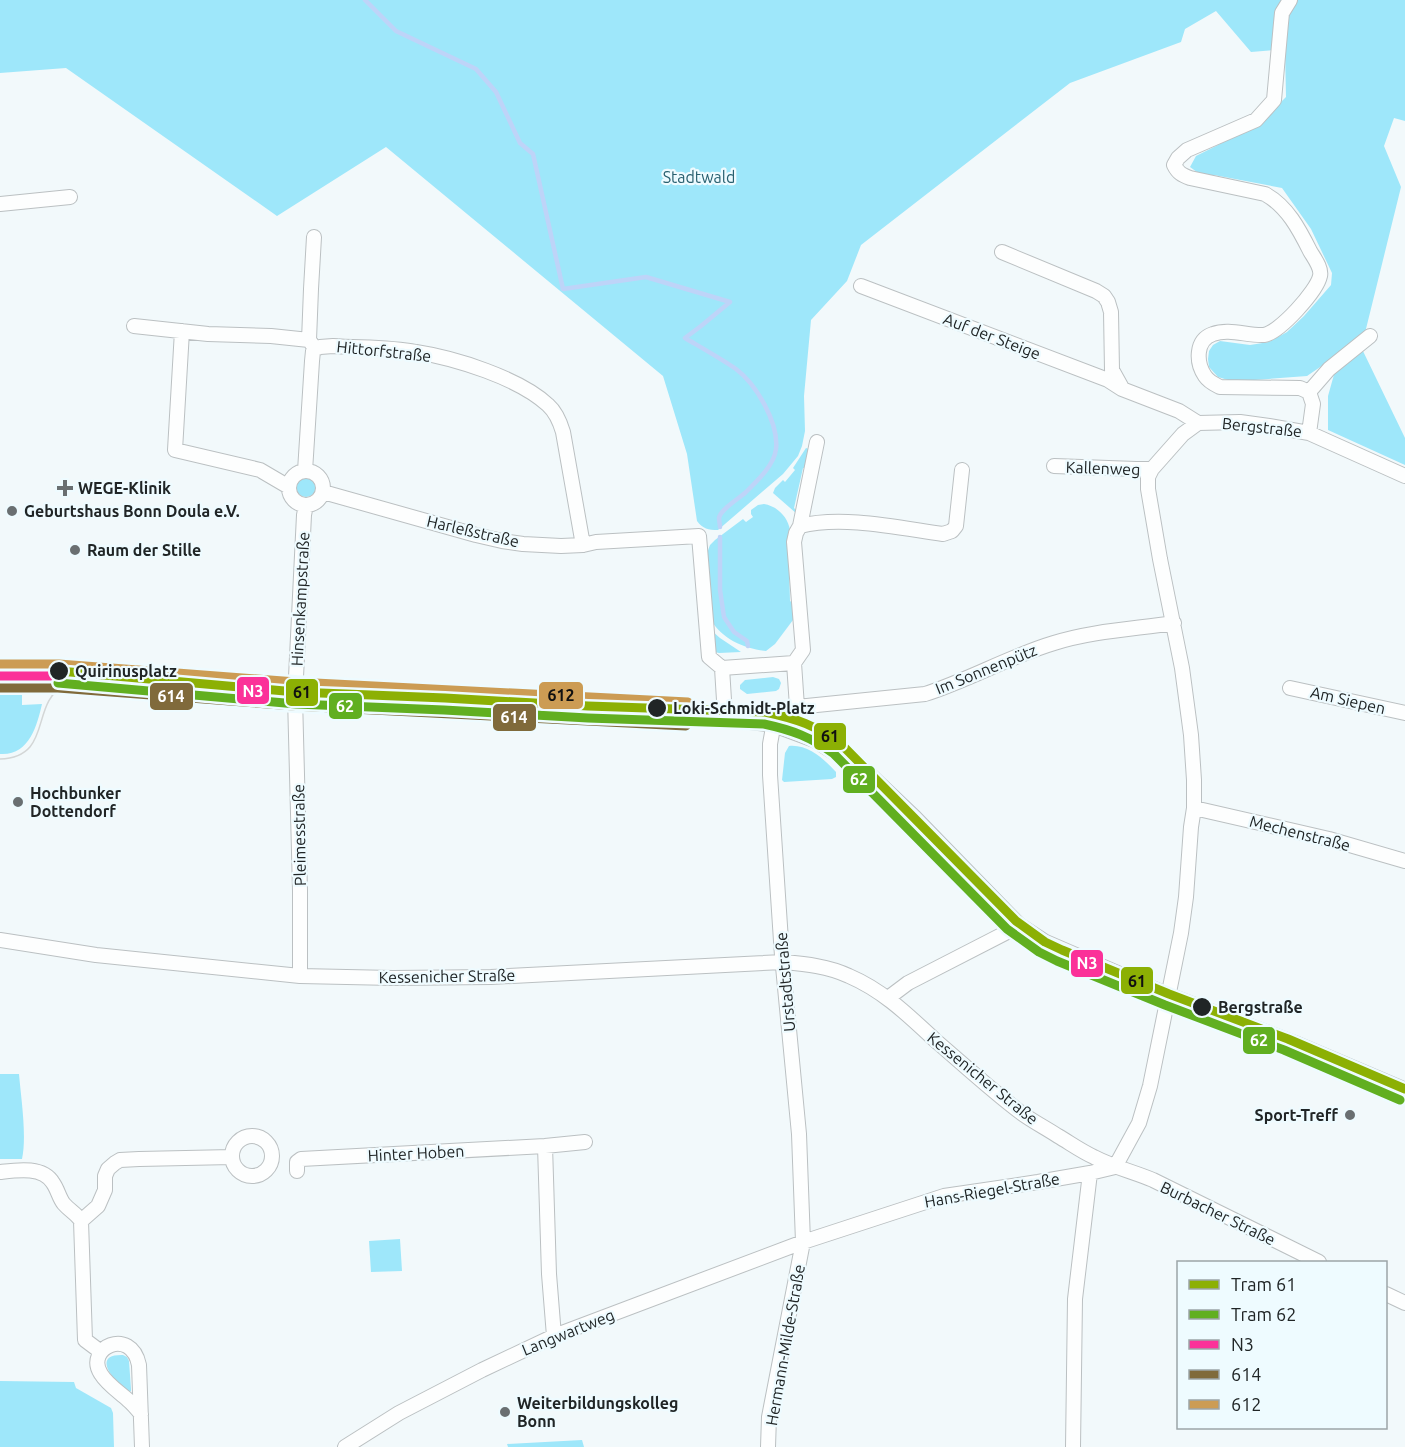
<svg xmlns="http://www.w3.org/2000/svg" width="1405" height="1447" font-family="Ubuntu,sans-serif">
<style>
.green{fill:#9ee7fa}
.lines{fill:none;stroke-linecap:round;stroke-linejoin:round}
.stream{stroke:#bed4f8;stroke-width:4.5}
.minor-casing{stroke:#bbc0c2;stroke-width:16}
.secondary-casing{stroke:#bbc0c2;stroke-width:22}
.minor{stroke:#fdfefe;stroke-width:14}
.secondary{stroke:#f6f9fa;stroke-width:20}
.tram{stroke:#d3d6d6;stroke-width:1.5}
.bus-1-casing{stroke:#eefbff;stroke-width:14}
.bus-2-casing{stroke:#eefbff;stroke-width:14}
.bus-3-casing{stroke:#eefbff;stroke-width:14}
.bus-1{stroke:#fb3199;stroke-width:9}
.bus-2{stroke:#806a3b;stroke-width:9}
.bus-3{stroke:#cc9c54;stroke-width:9}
.tram-1-casing{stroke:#eefbff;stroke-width:14}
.tram-2-casing{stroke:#eefbff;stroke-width:14}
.tram-1{stroke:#8cb004;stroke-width:9}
.tram-2{stroke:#61af20;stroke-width:9}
.poi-dot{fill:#6a6f71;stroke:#eefbff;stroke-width:2}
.stop-dot{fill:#202526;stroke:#eefbff;stroke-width:2}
.labels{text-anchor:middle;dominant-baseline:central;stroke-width:4.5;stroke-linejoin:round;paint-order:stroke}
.park-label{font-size:16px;fill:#286070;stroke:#eefbff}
.street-label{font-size:16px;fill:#202526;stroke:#eefbff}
.poi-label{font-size:16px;font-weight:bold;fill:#202526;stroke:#eefbff;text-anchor:start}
.stop-label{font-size:16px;font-weight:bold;fill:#202526;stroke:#eefbff;text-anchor:start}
.line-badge{stroke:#eefbff;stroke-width:2}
.badge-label{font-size:16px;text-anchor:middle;font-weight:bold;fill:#fff}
.pale-badge-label{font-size:16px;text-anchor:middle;font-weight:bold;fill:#111}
</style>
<rect width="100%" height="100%" fill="#f2f9fb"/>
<path class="green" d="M0,0H1405V121L1394,118L1384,146L1401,187L1364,337L1307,376L1241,381L1228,380L1218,377L1209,367L1208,359L1209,351L1213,345L1220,341L1250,345L1269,342L1287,332L1304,316L1331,285L1332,273L1311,229L1282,188L1214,175H1201L1190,167L1196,156L1218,145L1263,120L1286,97L1285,49L1251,52L1216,11L1185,29L1181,42L1070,83L861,245L847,281L811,320L804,396L805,431L802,446L798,456L783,474L718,530C708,530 703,529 697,521L687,454L663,376L386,147L277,216L66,68L0,73Z
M1362,349L1405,438V465L1328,430V396L1335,371Z
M806,448L809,449L806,468H803L794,508L798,512L797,514L773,493L775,488L783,480L785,482L795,470L793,468Z
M296 487a10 10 0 1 1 20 0a10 10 0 1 1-20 0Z
M764,504C777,506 788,517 790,530L788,532L790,601L794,604L793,620L775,644L766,651C745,649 722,639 711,620L706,556L710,545L715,540L743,519L746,522L753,517L751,514V510L758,505Z
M712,631L720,638L741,652L719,653L715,652Z
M773,677L779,679L781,683L779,689L776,691L747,694L740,689V685L745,680Z
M22,692V705L42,704C37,726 29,756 0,754V694Z
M789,746C808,744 824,759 836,772V777L832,779L784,782L782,780L785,753Z
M0,1074H19C21,1098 27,1136 22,1159H0Z
M400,1239L402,1271L371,1272L369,1241Z
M123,1355L127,1357L129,1361L131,1389V1391L129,1392C116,1384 89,1354 123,1355Z
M0,1381L74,1382L76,1388L111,1408L113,1413L114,1447H0Z
M582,1440L584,1447H508L507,1444Z"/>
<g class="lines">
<path class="stream" d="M365,0L396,31L476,69L496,92L520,143L533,154L563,289L646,277L730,302L701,326L685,338C702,348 720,358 736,369C756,384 779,423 776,449C774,466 756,482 745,493C738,499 720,510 719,518C719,520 720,525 720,527
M720,537V590L724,617L734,632L747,641L748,646"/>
<g class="minor-casing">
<path id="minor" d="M1290,0L1282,13L1281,23L1274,100L1256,120L1187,150L1178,158L1174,165C1178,173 1182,175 1190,178L1265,194C1287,206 1299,229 1310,251C1314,258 1322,268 1320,276C1317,291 1279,333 1264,335C1248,336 1229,328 1213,334C1195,340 1196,363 1205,376C1209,382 1214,384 1220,387L1300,388L1309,392
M0,204L70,197
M1002,252L1096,291L1104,296L1108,302L1111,312L1112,370L1122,388
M861,286L1108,380L1122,389L1179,411L1198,423
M134,326L208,334L271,336L309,340
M182,331L175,450L260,470L289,487
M314,347L309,340L311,289L314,237
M315,349L320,347L333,346C360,348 389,347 416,352C455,358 519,378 548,405C556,412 560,422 563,432L583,545
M1309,392L1329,369L1370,336
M1309,433L1313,404L1309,392
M1054,466L1136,469H1152
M305,471L312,361L313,351L315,349
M289 488a17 17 0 1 1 34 0a17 17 0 1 1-34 0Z
M323,492L476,535L502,541L523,544L561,546L583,545L596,542L699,536L709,657L722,668L794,663
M800,526L817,442
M722,668L725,716
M1290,688L1405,713
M797,707L794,663L803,650L794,542L796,533L800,526C842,515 900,528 943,534L952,531L956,526L962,470
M1194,808L1329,839L1405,861
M0,940L96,955L300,976L393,978L491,977L783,962C805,964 828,966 849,976C884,991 909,1016 936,1041C964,1065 991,1090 1020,1112C1032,1121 1046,1128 1058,1136C1070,1143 1081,1151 1094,1157C1113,1167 1134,1172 1153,1180L1319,1262
M300,976V891L295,697L304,515L306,505
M888,998L908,983L1017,927
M232 1156a20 20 0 1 1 40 0a20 20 0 1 1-40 0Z
M545,1146L549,1274L554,1336
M1115,1167L1139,1123L1150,1086L1181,933L1186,897L1191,827L1194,808V780L1191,735L1182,668L1160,559L1148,489V477L1152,469L1183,434L1198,423L1240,422L1269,426L1309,433L1405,476
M297,1171V1162L301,1159L545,1146L585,1142
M0,1172C17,1170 43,1166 53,1183C58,1190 59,1198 64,1204C70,1211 77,1214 81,1221L98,1206L105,1190V1176L108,1169L115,1163L120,1160L139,1159L232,1157
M81,1221L85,1340L101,1352
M1386,1294L1405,1303
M141,1414C137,1409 133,1404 128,1400C119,1392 107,1384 101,1374C84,1348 131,1326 139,1365L142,1447
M345,1447L399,1413L482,1370L554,1336L803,1242L944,1196L1038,1182L1090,1173L1115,1167
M768,1447L769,1417L803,1242L799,1134L782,956L770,775V744L774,722L781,715L797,707L925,694C969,680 1010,656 1054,643C1092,631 1134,629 1174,623
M1073,1447L1075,1299L1090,1173"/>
</g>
<g class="secondary-casing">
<path id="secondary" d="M0,676H58L295,694L516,705L587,710L725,716L774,722L817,738L848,758L912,819L1017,927L1043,944L1168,998L1297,1047L1405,1093"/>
</g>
<use href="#minor" class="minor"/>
<use href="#secondary" class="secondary"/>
<path class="tram" d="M0,674L21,669L59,671
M512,702C527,703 542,709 557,710
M0,759C54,757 29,703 65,685C82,677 136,685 157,687"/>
<g class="bus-1-casing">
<path id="bus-1" d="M0,676H58L295,694L516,705L587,710L725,716L774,722L817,738L848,758L912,819L1017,927L1043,944L1168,998L1297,1047L1405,1093"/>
</g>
<g class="bus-2-casing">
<path id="bus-2" d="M0,688H58L294,706L686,726"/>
</g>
<g class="bus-3-casing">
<path id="bus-3" d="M0,664H59L296,682L688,702"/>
</g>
<use href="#bus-1" class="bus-1"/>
<use href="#bus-2" class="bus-2"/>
<use href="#bus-3" class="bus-3"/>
<g class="tram-1-casing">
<path id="tram-1" d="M59,671L296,692L445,698L588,706L765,712C798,719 815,725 842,745L1016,921L1045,942L1062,950L1169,994L1288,1039L1405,1089"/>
</g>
<g class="tram-2-casing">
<path id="tram-2" d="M58,683L296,704L444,710L588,718L764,724C792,730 811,737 834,754L1007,929L1039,952L1057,961L1165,1005L1284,1050L1400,1100"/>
</g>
<use href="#tram-1" class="tram-1"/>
<use href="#tram-2" class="tram-2"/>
</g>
<g class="poi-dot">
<path d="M62 479h6v6h6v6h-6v6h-6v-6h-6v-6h6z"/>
<circle cx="12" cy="511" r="6"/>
<circle cx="75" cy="550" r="6"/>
<circle cx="18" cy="802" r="6"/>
<circle cx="1350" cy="1115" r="6"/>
<circle cx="505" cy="1412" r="6"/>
</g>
<g class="stop-dot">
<circle cx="59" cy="671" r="10"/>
<circle cx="657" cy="708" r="10"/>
<circle cx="1202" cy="1007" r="10"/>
</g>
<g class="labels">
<g class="park-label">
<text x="699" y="177">Stadtwald</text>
</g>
<g class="street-label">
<text transform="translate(992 336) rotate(21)">Auf der Steige</text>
<text transform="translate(384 351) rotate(6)">Hittorfstraße</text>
<text transform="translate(1262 427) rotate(6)">Bergstraße</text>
<text transform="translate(1103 468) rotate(2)">Kallenweg</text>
<text transform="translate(473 531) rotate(13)">Harleßstraße</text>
<text transform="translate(300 599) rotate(-87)">Hinsenkampstraße</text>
<text transform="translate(986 669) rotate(-22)">Im Sonnenpütz</text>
<text transform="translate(1348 700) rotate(13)">Am Siepen</text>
<text transform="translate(1300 833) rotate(14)">Mechenstraße</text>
<text transform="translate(299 835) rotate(-91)">Pleimesstraße</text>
<text transform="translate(447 976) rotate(-1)">Kessenicher Straße</text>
<text transform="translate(785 982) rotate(-95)">Urstadtstraße</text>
<text transform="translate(983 1078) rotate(39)">Kessenicher Straße</text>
<text transform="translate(416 1153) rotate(-3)">Hinter Hoben</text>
<text transform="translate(992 1190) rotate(-10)">Hans-Riegel-Straße</text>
<text transform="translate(1218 1213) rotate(26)">Burbacher Straße</text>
<text transform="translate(568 1332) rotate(-22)">Langwartweg</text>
<text transform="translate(785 1345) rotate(-80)">Hermann-Milde-Straße</text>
</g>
<g class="poi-label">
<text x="78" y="488">WEGE-Klinik</text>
<text x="24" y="511">Geburtshaus Bonn Doula e.V.</text>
<text x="87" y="550">Raum der Stille</text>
<text x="30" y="793">Hochbunker<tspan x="30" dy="18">Dottendorf</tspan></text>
<text x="1338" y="1115" text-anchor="end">Sport-Treff</text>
<text x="517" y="1403">Weiterbildungskolleg<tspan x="517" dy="18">Bonn</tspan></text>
</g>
<g class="stop-label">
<text x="75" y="671">Quirinusplatz</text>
<text x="673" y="708">Loki-Schmidt-Platz</text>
<text x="1218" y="1007">Bergstraße</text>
</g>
</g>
<g class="line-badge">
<rect x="236" y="676" width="34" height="29" rx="6" fill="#fb3199"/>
<rect x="285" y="678" width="34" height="29" rx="6" fill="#8cb004"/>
<rect x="538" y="681" width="46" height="29" rx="6" fill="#cc9c54"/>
<rect x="149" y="682" width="45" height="29" rx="6" fill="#806a3b"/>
<rect x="328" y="692" width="35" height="28" rx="6" fill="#61af20"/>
<rect x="492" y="703" width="45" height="29" rx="6" fill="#806a3b"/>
<rect x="813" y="722" width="34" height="29" rx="6" fill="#8cb004"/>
<rect x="842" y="765" width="34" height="29" rx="6" fill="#61af20"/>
<rect x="1070" y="949" width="34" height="29" rx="6" fill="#fb3199"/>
<rect x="1120" y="966" width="34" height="29" rx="6" fill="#8cb004"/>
<rect x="1242" y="1026" width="34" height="29" rx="6" fill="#61af20"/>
</g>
<g class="badge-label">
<text x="253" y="697">N3</text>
<text x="171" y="702">614</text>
<text x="345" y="712">62</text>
<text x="514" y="723">614</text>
<text x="859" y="785">62</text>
<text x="1087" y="969">N3</text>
<text x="1259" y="1046">62</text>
</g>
<g class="pale-badge-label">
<text x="302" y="698">61</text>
<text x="561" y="701">612</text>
<text x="830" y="742">61</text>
<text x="1137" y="987">61</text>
</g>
<rect x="1177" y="1261" width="210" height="168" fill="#eefbff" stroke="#9ca5a8" stroke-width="1.5"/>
<rect x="1189" y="1280" width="30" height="9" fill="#8cb004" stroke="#9ca5a8" stroke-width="1.5"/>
<text x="1231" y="1291" font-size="18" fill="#202526">Tram 61</text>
<rect x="1189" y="1310" width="30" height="9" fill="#61af20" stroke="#9ca5a8" stroke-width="1.5"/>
<text x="1231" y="1321" font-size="18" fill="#202526">Tram 62</text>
<rect x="1189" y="1340" width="30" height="9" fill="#fb3199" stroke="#9ca5a8" stroke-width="1.5"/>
<text x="1231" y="1351" font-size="18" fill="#202526">N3</text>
<rect x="1189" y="1370" width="30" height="9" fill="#806a3b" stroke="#9ca5a8" stroke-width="1.5"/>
<text x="1231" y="1381" font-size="18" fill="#202526">614</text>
<rect x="1189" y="1400" width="30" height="9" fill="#cc9c54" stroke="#9ca5a8" stroke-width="1.5"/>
<text x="1231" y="1411" font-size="18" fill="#202526">612</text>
</svg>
